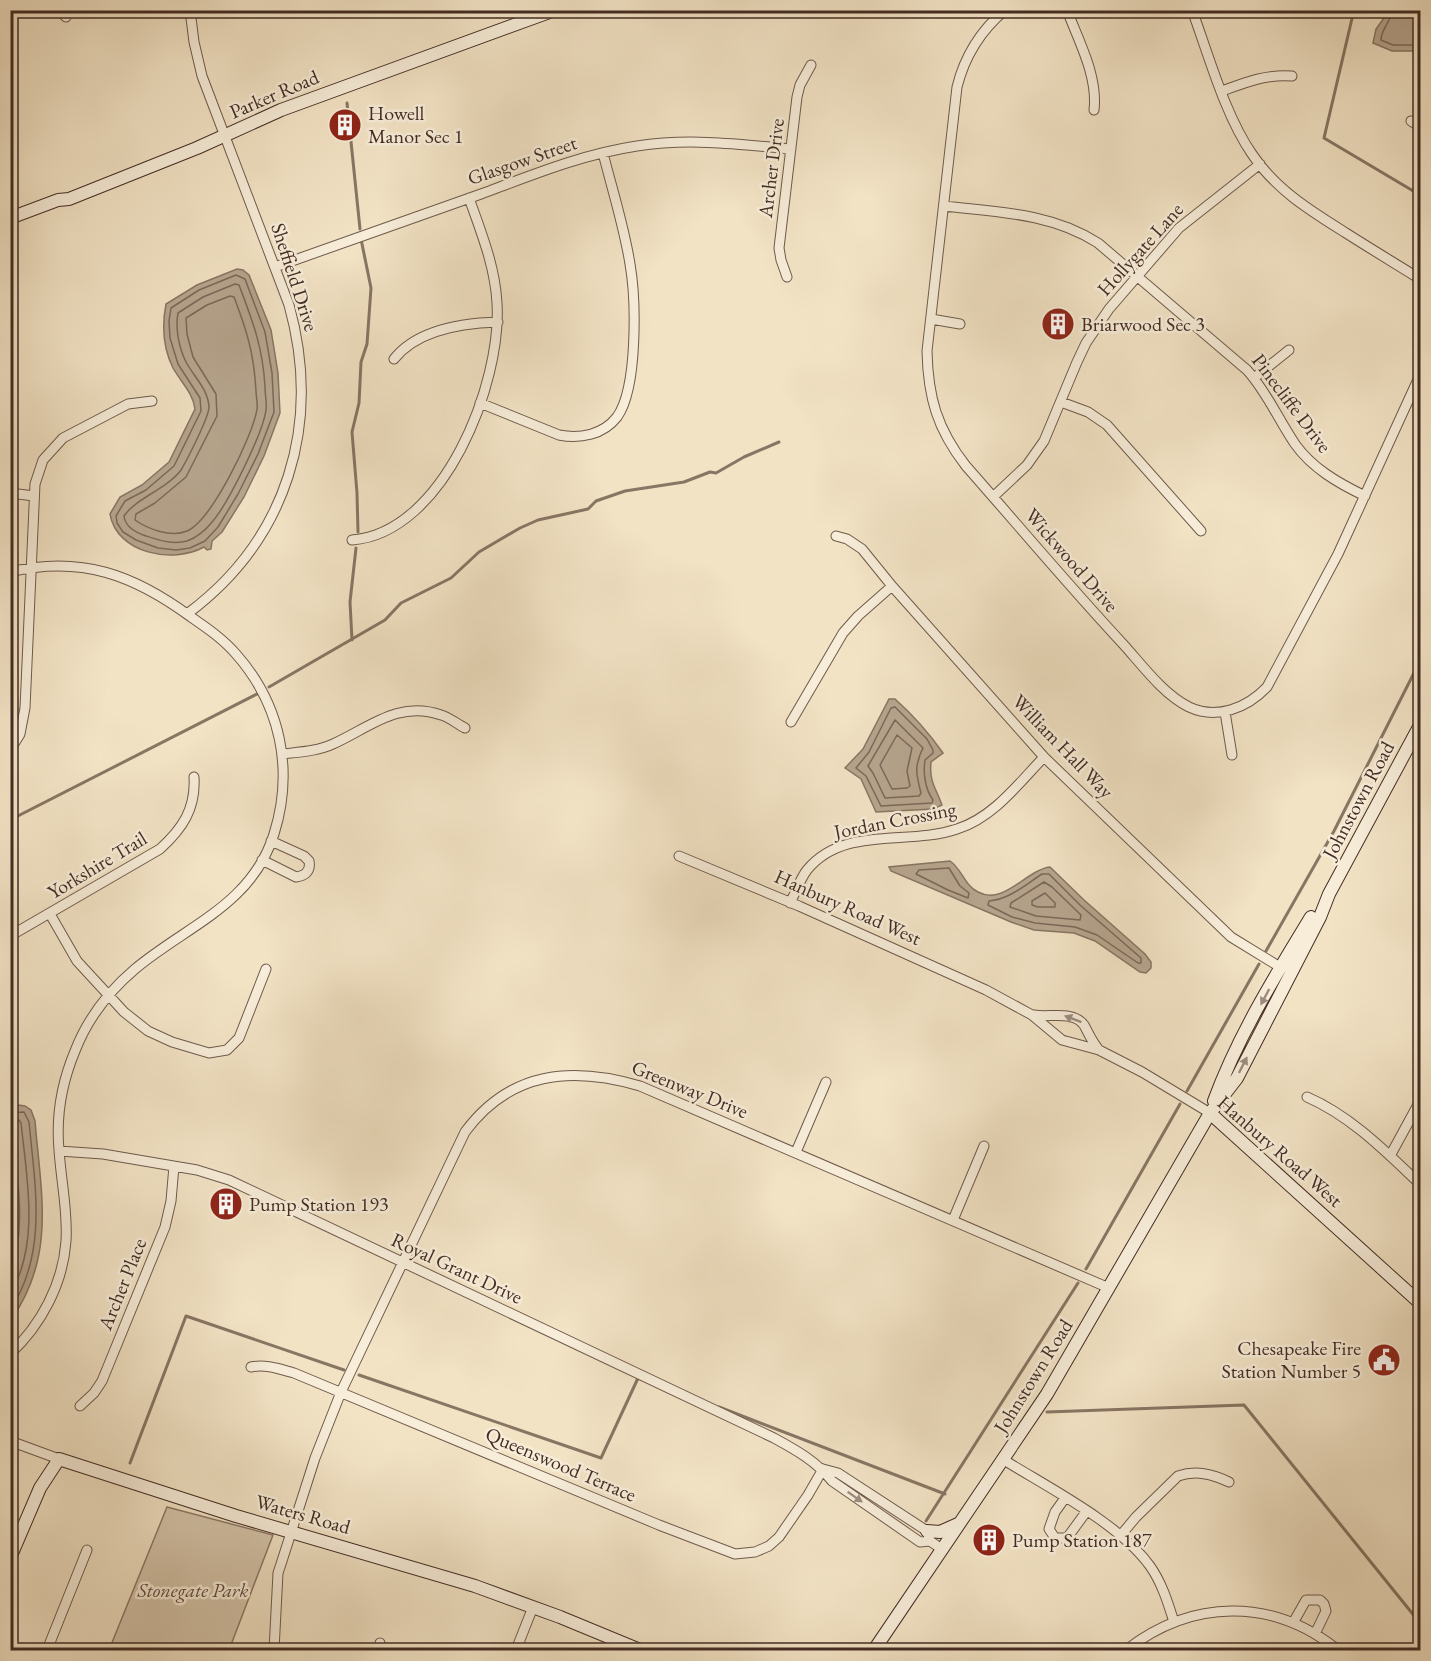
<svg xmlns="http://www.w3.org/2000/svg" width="1431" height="1661" font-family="'EB Garamond',serif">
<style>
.green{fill:#d4c4aa;stroke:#8c7867;stroke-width:1.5}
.water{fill:#b6a58e;stroke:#887564;stroke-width:1.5}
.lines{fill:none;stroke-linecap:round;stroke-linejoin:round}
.shore{stroke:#7c6859;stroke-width:1.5}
.stream{stroke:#887564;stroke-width:3}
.street-casing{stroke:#6f5a4c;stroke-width:11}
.secondary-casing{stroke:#432c24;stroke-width:14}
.street{stroke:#f7edd9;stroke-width:9}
.secondary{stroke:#f7edd9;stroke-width:12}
.oneway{fill:#9d8c7e}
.labels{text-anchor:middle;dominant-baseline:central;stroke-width:5;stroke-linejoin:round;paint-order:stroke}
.street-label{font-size:20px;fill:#432c24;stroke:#f7edd9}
.poi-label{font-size:20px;fill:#432c24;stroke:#f7edd9;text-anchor:start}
.park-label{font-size:20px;font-style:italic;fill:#604a3f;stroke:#f7edd9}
</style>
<rect width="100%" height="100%" fill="#f2e3c5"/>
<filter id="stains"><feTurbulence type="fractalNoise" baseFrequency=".00333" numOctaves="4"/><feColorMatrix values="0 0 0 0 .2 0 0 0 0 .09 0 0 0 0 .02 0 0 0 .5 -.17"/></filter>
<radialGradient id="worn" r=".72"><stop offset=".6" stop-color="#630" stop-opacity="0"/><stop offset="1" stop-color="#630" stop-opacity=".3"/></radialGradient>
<path class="green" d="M167,1507L273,1535L229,1650H109Z"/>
<path class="water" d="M1387,10L1420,11V51H1392L1373,43L1376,29L1384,18Z
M237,269L243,270L249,275L271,330L278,373L280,413L264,456L244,497L222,532L212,541L211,549L207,550L204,547C173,564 117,554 110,514L120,497L142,485L169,462L195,409C193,393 181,382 173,368C163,348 162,325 166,304L197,285Z
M889,699H895C913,715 929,733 943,753L931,762C929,782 936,788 942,805L934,809L876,812L861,779L845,768L863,749Z
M950,861C962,869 964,885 978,892C1004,906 1026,870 1050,867L1084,900L1145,954L1151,962V968L1146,973L1140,972L1095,941L1074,933L1034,930L1011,922L891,871L889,867Z
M18,1105L25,1106L31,1110L35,1121C41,1194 56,1256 11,1320L10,1108Z"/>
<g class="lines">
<path class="shore" d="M1392,10C1391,22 1381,29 1381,40L1393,45H1420
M236,275L245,279L265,332L272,373L274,412L258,454L238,494L218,527L205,541L190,548L176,550L158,548L136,540L123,532L117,523L116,516L125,501L146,490L174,466L201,411L200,398L178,364L170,338L169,321L171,308L199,290Z
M235,284L239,285C253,322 263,348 265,387C265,395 267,403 266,410C263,433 228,504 212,522C206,530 196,538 187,541C173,545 159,540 146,536C137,533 125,527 124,516C136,498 167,489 181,470C187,460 209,417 209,407C208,389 194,377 186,362C179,348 175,328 178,313L203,297Z
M230,296L234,297C247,331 254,354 256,391C256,397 258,403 257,409C253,436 211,521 187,531C171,538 148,529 135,520L136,514L155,503L186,477L217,416L216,394L193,357L187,334L186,318L207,305Z
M895,707L927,739L933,750V753L925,760C923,773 925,789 933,800L932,803L881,806L866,776L856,768L869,752L891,708Z
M895,720L923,748C914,766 916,774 921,793L919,796L885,798L873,773L868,766Z
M897,735L912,748L907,771L910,786L907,788L892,789L880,765Z
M949,868L960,886L969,893L968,898L948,890L916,874L919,870Z
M1042,874H1049L1080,905L1141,958V963H1138L1097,935L1075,927L1035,923L1012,917L988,905L989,901C1010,899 1025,885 1042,874Z
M1044,882L1052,887L1081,915L1080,920L1036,916L1010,907L1011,903Z
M1045,893L1055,903V907H1038L1032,905V901Z
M10,1113L24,1112L29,1122C35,1186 48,1253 10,1310
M10,1121L19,1120L21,1123C27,1180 40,1243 10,1295
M10,1130L13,1132C17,1179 27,1228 10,1274"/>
<path class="stream" d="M1354,10L1324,138L1420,195
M347,103L360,229
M358,532L357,493L352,432L359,403L361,362L367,344L371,288L361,239
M352,640L350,602L356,548
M269,687L385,620L401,603L451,578L479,552L520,528L538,520L588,509L596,501L625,491L684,482L710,472L716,473L744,457L779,442
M10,820L259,693
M1266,951L1334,831L1420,661
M1187,1091L1259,964
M1086,1269L1180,1104
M359,1375L601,1458L639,1376
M719,1407L945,1494
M1047,1412L1244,1405L1420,1623
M130,1463L186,1316L344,1370
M926,1521L1078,1283"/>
<g class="street-casing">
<path id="street" d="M59,10L66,17
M1005,10C980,31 965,55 957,87L927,351C928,397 937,429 966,466C1018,525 1069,586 1123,644C1142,665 1163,694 1189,707C1217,720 1247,708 1267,687L1338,554L1420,375
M1067,10C1079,42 1098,76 1094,110
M1192,10C1209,56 1225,115 1252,154C1276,190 1311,211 1346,233C1371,249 1396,264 1420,279
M1222,91C1246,82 1266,74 1292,76
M1411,121L1420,127
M944,206C997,212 1052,213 1098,243L1247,370C1267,392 1278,419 1295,444C1312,468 1338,483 1365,496
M275,267C344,243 412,218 481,194C532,175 583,154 637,146C688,138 739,144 791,149
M787,277L781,260L779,248L797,97L800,85L811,65
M931,319L960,324
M394,359C417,330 462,323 498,322
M1254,378L1289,350
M1061,402L1088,412L1107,425L1201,531
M480,403L559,435C580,439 603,435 617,417C638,388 636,299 630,264C624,226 612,189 603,153
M10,493L34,496
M993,497L1027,465L1044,441L1077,362L1086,343L1109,309L1179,228L1260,164
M836,536L847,539L862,549L892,586L1044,757L1231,937L1280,967
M352,540C444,533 502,383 497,303C495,266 481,232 469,198
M10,572C81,555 134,575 191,617C207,628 223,639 236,654C281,705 294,770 274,834C252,905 186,926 135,969C109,991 87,1020 75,1051C62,1082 56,1117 59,1150C61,1181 68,1211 66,1241C63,1284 41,1325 10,1354
M187,614C288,539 322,424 289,305L202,76L194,42L190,10
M1225,712L1232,755
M791,722L843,633L858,616L892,586
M10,750L20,734L25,708L35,484L43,460L63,438L128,404L152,401
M283,754C300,752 318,751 333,744C369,728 398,700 441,715C449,717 457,724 465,728
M679,856L799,906L986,990L1032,1015L1062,1040L1099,1050L1142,1072L1210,1113
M262,860L296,877C305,876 311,871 309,861L304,856L271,841
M790,903C796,892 800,879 807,870C844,825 908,846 957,829C993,818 1019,783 1044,757
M50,914L77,961L124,1012L148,1031L172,1042L209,1053L227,1050L239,1038L266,969
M10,936L160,849C182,829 196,809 194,777
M1034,1015C1049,1018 1073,1010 1084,1025C1089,1034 1092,1042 1099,1050
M1307,1097C1351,1116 1386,1152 1420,1184
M59,1151L103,1154L197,1170L229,1180L774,1438C796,1450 816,1461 832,1481L920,1542L930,1541
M796,1152L826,1082
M1390,1156L1420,1101
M953,1220L984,1146
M251,1367C266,1364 279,1369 294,1373L659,1525L735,1554L755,1552L769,1546L779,1537L808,1495L823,1469
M80,1406L94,1393L102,1381L165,1227L171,1201L174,1166
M10,1441L59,1459
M1004,1460C1049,1488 1120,1524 1150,1566C1162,1583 1168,1603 1174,1622
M823,1469L838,1473L927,1531L930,1541L943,1550
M1065,1498L1055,1512L1049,1529L1055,1538H1067L1086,1512
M1121,1535L1136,1517L1178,1476C1196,1470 1212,1474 1229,1482
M1293,1623L1306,1600H1320L1324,1604L1326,1611L1315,1634
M47,1650L87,1550
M274,1650L278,1573L281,1564L315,1458L341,1392L465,1132C510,1071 572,1066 640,1086L1109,1288
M380,1650V1643
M516,1650L533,1607
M1126,1650C1192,1599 1272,1597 1338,1650"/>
</g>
<g class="secondary-casing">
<path id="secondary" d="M10,218L58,200L69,199L197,148L281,110L555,10
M1214,1101C1238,1036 1275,976 1311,917
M1210,1113L1420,1303
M927,1531L940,1532L958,1524
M10,1558L40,1488L59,1459L236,1516L475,1586L560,1617L640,1650
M874,1650L1047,1394L1210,1113L1237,1078L1320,917L1329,894L1420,725"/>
</g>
<use href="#street" class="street"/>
<use href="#secondary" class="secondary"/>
</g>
<defs><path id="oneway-solid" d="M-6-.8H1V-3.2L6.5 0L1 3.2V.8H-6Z" transform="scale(1.5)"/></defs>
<g class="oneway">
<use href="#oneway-solid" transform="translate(1265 997) rotate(118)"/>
<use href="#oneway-solid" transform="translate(1073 1019) rotate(-159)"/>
<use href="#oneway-solid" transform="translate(1243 1065) rotate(-63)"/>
<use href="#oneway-solid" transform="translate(855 1497) rotate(35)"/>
</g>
<defs>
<g id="building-disc" transform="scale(1.725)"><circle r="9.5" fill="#8f2418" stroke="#f7edd9"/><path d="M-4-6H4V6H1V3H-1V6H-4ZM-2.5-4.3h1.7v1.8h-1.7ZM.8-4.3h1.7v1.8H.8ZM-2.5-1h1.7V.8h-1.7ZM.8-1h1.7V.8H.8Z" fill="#fff"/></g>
<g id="civic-disc" transform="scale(1.725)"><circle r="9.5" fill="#8f2418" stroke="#f7edd9"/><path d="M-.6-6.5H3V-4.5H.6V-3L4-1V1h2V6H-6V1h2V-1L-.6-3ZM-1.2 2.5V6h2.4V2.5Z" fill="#fff"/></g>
</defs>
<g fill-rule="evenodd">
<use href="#building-disc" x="345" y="125"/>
<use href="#building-disc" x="1058" y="324"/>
<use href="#building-disc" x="226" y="1204"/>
<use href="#civic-disc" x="1384" y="1360"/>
<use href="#building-disc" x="989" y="1540"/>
</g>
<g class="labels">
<g class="street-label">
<text transform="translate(274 94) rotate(-23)">Parker Road</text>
<text transform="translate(522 160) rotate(-19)">Glasgow Street</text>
<text transform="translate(771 168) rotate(-83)">Archer Drive</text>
<text transform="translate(1140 249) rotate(-48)">Hollygate Lane</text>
<text transform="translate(295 277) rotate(72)">Sheffield Drive</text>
<text transform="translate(1292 403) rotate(53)">Pinecliffe Drive</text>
<text transform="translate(1072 560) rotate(49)">Wickwood Drive</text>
<text transform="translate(1063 746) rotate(46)">William Hall Way</text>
<text transform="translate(1358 800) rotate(-62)">Johnstown Road</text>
<text transform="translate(895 820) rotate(-11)">Jordan Crossing</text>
<text transform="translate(97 865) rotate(-31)">Yorkshire Trail</text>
<text transform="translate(848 907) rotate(24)">Hanbury Road West</text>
<text transform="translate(690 1089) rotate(22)">Greenway Drive</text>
<text transform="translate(1280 1151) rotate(41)">Hanbury Road West</text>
<text transform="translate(457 1268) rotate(25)">Royal Grant Drive</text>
<text transform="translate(122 1284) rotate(-68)">Archer Place</text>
<text transform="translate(1033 1376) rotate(-58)">Johnstown Road</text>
<text transform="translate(561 1464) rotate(23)">Queenswood Terrace</text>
<text transform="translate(303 1514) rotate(16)">Waters Road</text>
</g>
<g class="poi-label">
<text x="368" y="113">Howell<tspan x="368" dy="23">Manor Sec 1</tspan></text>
<text x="1081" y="324">Briarwood Sec 3</text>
<text x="249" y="1204">Pump Station 193</text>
<text x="1361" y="1348" text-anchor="end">Chesapeake Fire<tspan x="1361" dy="23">Station Number 5</tspan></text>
<text x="1012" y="1540">Pump Station 187</text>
</g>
<g class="park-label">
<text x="193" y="1590">Stonegate Park</text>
</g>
</g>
<rect width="1431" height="1661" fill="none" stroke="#f2e3c5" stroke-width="36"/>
<rect x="12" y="12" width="1407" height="1637" fill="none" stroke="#432c24" stroke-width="3"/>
<rect x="18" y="18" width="1395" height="1625" fill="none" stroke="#432c24" stroke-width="1.5"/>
<rect width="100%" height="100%" filter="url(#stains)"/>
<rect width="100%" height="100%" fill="url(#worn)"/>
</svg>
